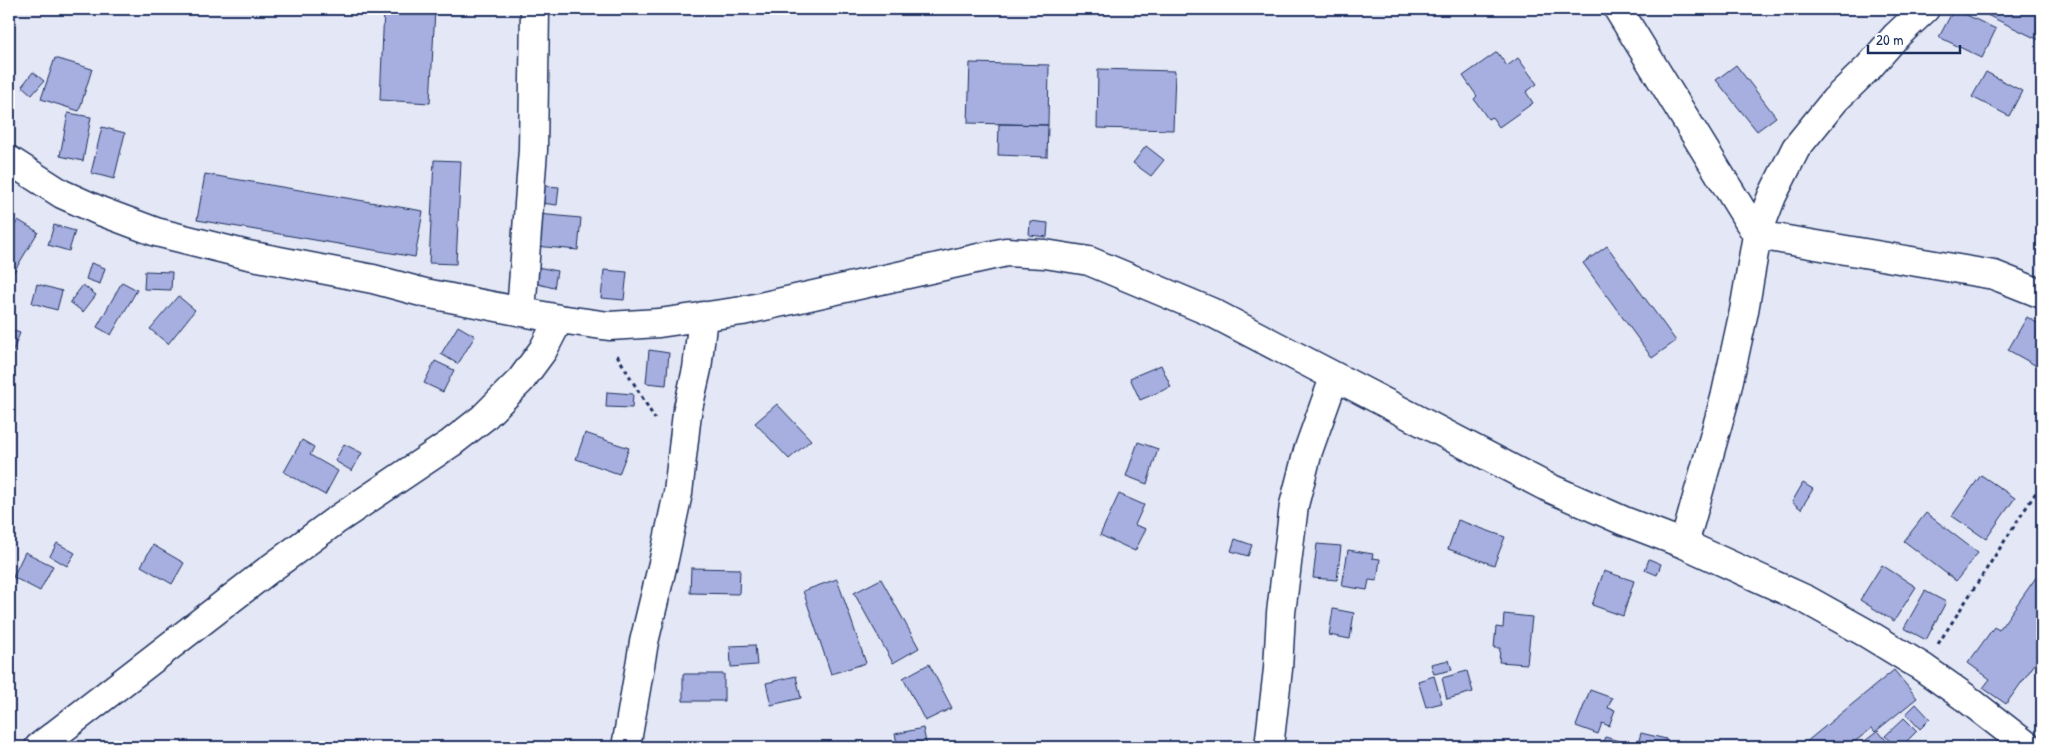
<svg xmlns="http://www.w3.org/2000/svg" width="2051" height="756" font-family="'Patrick Hand',sans-serif">
<style>
.building{fill:#a6afdf;stroke:#1b2f5e}
.lines{fill:none;stroke-linecap:round;stroke-linejoin:round}
.minor-casing{stroke:#1b2f5e;stroke-width:31}
.path{stroke:#1b2f5e;stroke-width:3;stroke-dasharray:4 4;stroke-linecap:butt}
.minor{stroke:#fff;stroke-width:28}
</style>
<rect width="100%" height="100%" fill="#e4e7f5"/>
<filter id="ink" filterUnits="userSpaceOnUse"><feTurbulence type="fractalNoise" baseFrequency=".02" numOctaves="2"/><feDisplacementMap in="SourceGraphic" scale="10" xChannelSelector="R" yChannelSelector="G"/><feConvolveMatrix kernelMatrix="1 2 1 2 8 2 1 2 1" color-interpolation-filters="sRGB"/></filter>
<g filter="url(#ink)">
<path class="building" d="M9,9H16L10,26H9Z
M384,9H435L430,103L380,100Z
M1954,9L1996,29L1982,58L1939,37Z
M1990,9H2036L2042,12V35L2039,40L1987,15Z
M1497,52L1507,66L1518,58L1537,84L1526,92L1533,103L1499,127L1492,117L1488,119L1474,99L1477,96L1463,76Z
M55,58L92,69L79,111L41,99Z
M970,63L1049,65L1048,125L968,123Z
M1736,65L1776,117L1757,131L1716,80Z
M1098,69L1175,71L1173,130L1097,128Z
M33,72L44,81L32,95L22,86Z
M1986,72L2022,91L2009,116L1972,97Z
M68,113L91,117L83,161L60,156Z
M999,124L1048,125L1047,157L998,155Z
M102,127L125,133L114,179L91,173Z
M1146,146L1164,160L1151,176L1133,163Z
M434,160L461,161L456,264L429,263Z
M205,174L423,211L415,257L197,220Z
M535,185L559,187L557,205L533,202Z
M538,214L581,218L578,250L535,246Z
M18,220L38,232L9,280V235Z
M1030,221L1048,223L1047,237L1029,235Z
M54,225L75,231L69,251L48,245Z
M1607,246L1676,341L1652,358L1583,263Z
M91,263L105,268L100,284L86,279Z
M533,266L557,271L554,288L530,282Z
M604,270L627,272L624,300L601,298Z
M145,271L172,272L171,290L144,289Z
M122,282L137,290L111,335L97,327Z
M37,284L62,291L57,310L32,303Z
M83,285L96,295L83,312L70,302Z
M178,296L195,310L168,344L150,329Z
M2027,317L2042,326V369L2008,350Z
M458,326L475,336L458,364L441,354Z
M9,329L20,333L9,361Z
M649,350L669,353L666,385L646,383Z
M435,361L454,370L443,392L424,383Z
M1161,365L1171,387L1140,400L1130,378Z
M607,392L633,394L632,408L606,407Z
M777,404L811,440L789,459L755,423Z
M585,433L629,448L619,474L576,459Z
M302,440L314,447L310,455L338,471L325,495L284,472Z
M1138,442L1158,449L1147,484L1126,476Z
M344,444L362,453L352,471L335,461Z
M1981,475L2015,498L1986,539L1952,516Z
M1803,483L1813,489L1801,509L1792,502Z
M1119,494L1144,505L1135,525L1146,529L1135,551L1100,535Z
M1926,513L1978,553L1956,581L1904,541Z
M1458,520L1505,537L1494,565L1448,549Z
M1235,539L1252,545L1248,556L1231,551Z
M57,543L75,553L67,566L50,556Z
M1317,544L1341,546L1337,580L1313,578Z
M153,545L184,563L172,584L141,566Z
M1348,550L1373,554L1372,558L1380,559L1377,581L1369,580L1367,590L1342,586Z
M25,552L53,566L40,591L13,577Z
M1649,559L1661,564L1657,575L1645,570Z
M1882,565L1916,587L1894,621L1860,600Z
M691,568L740,569L739,594L690,593Z
M1604,571L1634,581L1623,616L1592,605Z
M2037,576L2042,580V654L2006,704L1983,688L1990,679L1968,663L1994,627L1999,630Z
M837,579L866,663L831,674L803,591Z
M881,579L919,648L893,663L854,593Z
M1925,591L1946,602L1926,640L1904,628Z
M1333,609L1354,613L1350,639L1329,635Z
M1504,614L1532,617L1527,664L1499,662L1500,648H1494L1496,627L1503,628Z
M755,645L757,665L731,667L730,646Z
M1449,660L1452,670L1434,674L1431,664Z
M929,664L952,708L925,721L903,678Z
M1894,670L1917,698L1875,732L1872,728L1848,747H1800Z
M1467,671L1473,692L1447,699L1442,678Z
M683,674H724V701H683Z
M796,676L801,698L771,705L766,683Z
M1434,676L1442,703L1426,707L1418,681Z
M1590,690L1612,698L1608,708L1615,710L1609,726L1602,723L1598,734L1576,726Z
M1916,704L1930,719L1920,729L1906,714Z
M1904,718L1917,731L1901,747H1897L1885,736Z
M923,728L927,747H898L895,734Z
M1878,731L1892,747H1857Z
M1641,733L1666,739L1664,747H1637Z
M1605,737L1629,744L1628,747H1601Z"/>
<g class="lines">
<g class="minor-casing">
<path id="minor" d="M1618,9L1757,235L1994,275L2042,294
M9,160L62,194L100,211L156,232L248,255L373,279L425,293L559,319L609,326L659,323L742,311L1006,252L1045,254L1089,261L1211,312L1545,486L1624,521L1684,544L1807,600L1868,634L1922,667L1966,698L2029,747
M521,312L533,150L535,9
M1684,544L1725,398L1744,311L1757,235L1772,196L1796,148L1835,100L1869,67L1896,36L1925,9
M39,747L267,571L335,521L451,443L483,418L521,380L543,350L559,319
M626,747L644,642L664,559L678,493L687,413L697,369L703,316
M1269,747L1278,669L1281,613L1294,505L1308,451L1334,378"/>
</g>
<path class="path" d="M617,355L655,419
M1938,644L2042,483"/>
<use href="#minor" class="minor"/>
</g>
</g>
<rect width="2051" height="756" fill="none" stroke="#fff" stroke-width="30"/>
<rect x="15" y="15" width="2021" height="726" fill="none" stroke="#1b2f5e" stroke-width="2" filter="url(#ink)"/>
<path d="M1868 45v8h92v-8" fill="none" stroke="#1b2f5e" stroke-width="2.5"/>
<text x="1876" y="45" font-size="15" fill="#1b2f5e" stroke="#ffffff" stroke-width="4" paint-order="stroke">20 m</text>
</svg>
